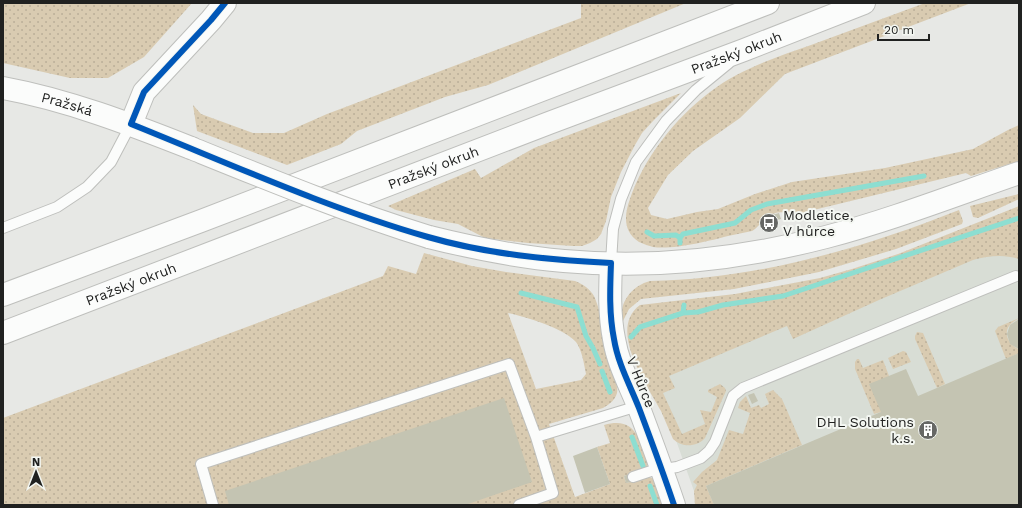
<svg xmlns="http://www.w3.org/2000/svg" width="1022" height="508" font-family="'Work Sans',sans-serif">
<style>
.built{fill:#d8ddd5}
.grass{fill:url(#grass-dots);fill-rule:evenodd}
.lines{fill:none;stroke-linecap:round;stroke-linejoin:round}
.stream{stroke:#8dded1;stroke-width:5}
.building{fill:#c4c4b2}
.service-casing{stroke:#bebfbc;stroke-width:12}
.tertiary-casing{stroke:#bebfbc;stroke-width:24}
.secondary-casing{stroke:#bebfbc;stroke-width:24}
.motorway-casing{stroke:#bebfbc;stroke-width:24}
.service{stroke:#fbfcfb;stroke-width:10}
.tertiary{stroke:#fbfcfb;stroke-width:22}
.secondary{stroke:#fbfcfb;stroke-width:22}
.motorway{stroke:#fbfcfb;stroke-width:22}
.secondary-bridge-casing{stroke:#bebfbc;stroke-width:24;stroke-linecap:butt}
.secondary-bridge{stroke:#fbfcfb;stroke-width:22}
.cycleway-casing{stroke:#f4f7f2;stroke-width:8}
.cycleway{stroke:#0057b8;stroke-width:6}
.labels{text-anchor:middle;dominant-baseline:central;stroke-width:4;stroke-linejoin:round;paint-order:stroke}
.street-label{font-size:14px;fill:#202120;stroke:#f4f7f2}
.poi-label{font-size:14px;fill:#202120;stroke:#f4f7f2;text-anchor:start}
</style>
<defs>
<pattern id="grass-dots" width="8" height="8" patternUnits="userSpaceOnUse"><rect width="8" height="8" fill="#d9cbb1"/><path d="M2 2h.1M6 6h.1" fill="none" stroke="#baae98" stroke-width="1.8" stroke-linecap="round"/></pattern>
</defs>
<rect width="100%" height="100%" fill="#e7e8e5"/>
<path class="built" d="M1019,221V505H699L635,325L773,303Z"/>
<path class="grass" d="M3,3H192L144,57L108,78H70L3,63Z
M581,3H686L488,85L445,97L357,131L341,144L287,165L197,131L193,105L201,114L253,133H284L327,114L581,18Z
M925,3H971L785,74L740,118L693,151L668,175L648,208L651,215L667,219L697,212L718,209L755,194L792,182L885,168L973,149L1008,130L1019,125V161L971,176L966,173L793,215C785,211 775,211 767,217C762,220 758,228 752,231C744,233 736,234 728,236C709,241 673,250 653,247C649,246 644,244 639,242C623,232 624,215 630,199C643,159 676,117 710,92C740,69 777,57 811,45C849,31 887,17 925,3Z
M681,93L653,121L642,133L635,145L621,172L611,197L606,221L601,234L597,239L590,243L582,246H573L528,243L485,238L458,224L434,220L396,210L388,206L475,169L481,178L534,148Z
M1019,194V199L978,218L973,217L970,206Z
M1019,206V259C1003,254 989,256 973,260L879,300L793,339L787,326L669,376L675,388L663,393L682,434L705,424L700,410L711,412L717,397L708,392V390L720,384L725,388L726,391L705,438C697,447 682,448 673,439C669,430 665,420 661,411C647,385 607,329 640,305L735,294L820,278L852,269L898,254Z
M959,210L963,221L962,224L896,249L819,272L734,289L641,299L629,309L622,323C618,304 631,286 650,281C756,279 861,249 959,210Z
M424,253L472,266L506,272L575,281C583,284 590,289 594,296C600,308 620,382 617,393C615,400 610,404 603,408L549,424L575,497L610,484L597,447L610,443L604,425C636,416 639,439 648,464L646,469L624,476L626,483L649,477L654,479L664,505H3V418L383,276L388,266L416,274ZM508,313C526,317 564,328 576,342C582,350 584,364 586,374L581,380L536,389Z
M1019,318C1016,320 1012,322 1009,326C1003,335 1010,346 1019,349V353L1006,359L995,331L998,327Z
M917,332L923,333L945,384L937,388L915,339V336Z
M903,351L906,352L911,362L893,369L888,358Z
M857,359H859L863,368L883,360L889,376L881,412L874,414L855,369V362Z
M773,390L782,399L802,445L706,486L714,505H695L694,491L697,485L693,482L702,472L717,460L729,430L743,434L750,413L738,408L740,402L746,396L751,408L759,405L761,408L769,404L765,394Z"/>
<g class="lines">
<path class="stream" d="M647,232L654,236L676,235L680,238
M680,243V238L683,234L735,223L751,210L767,204L924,176
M521,293L577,307L586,336L593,348L600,364
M683,313L698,312L723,305L783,296L1019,218
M631,337L640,327L683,313L684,305
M602,371L610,392
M632,437L643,466
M650,486L657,505"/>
</g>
<path class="building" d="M779,213L781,219L774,221L772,215Z
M1019,319V349L1010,344L1007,334L1010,325Z
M1019,353V505H714L706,486L881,412L869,384L906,369L918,396Z
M754,393L758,401L752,404L748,395Z
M504,398L532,482L465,505H229L225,491Z
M597,447L610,484L585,493L573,456Z
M629,474L631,482L626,483L624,476Z"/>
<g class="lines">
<g class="service-casing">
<path id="service" d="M3,228L57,207L87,187L111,162L131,124
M611,263L613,229L621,199L636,162L666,121L696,90L729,63
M536,437L638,406
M633,477L651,471L677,467L701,458L709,451L715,442L733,396L743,388L1016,276
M213,505L201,464L509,364L536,437L553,493L519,505"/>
</g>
<g class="tertiary-casing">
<path id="tertiary" d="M131,124L144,92L211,20L225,3
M611,263C610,289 609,314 614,339C618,364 630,385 639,408C651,440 663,472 674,505"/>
</g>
<g class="secondary-casing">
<g id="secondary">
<path id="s1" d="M3,88C68,100 130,124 191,148"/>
<path d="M429,237C473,248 518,257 564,261C651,269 741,259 826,237C891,220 955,195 1019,173"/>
</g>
</g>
<g class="motorway-casing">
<g id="motorway">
<path d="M3,295L201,221L768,3"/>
<path id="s2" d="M3,333L549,123L744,50L864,3"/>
</g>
</g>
<use href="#service" class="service"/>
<use href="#tertiary" class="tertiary"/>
<use href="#secondary" class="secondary"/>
<use href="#motorway" class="motorway"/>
<g class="secondary-bridge-casing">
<path id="secondary-bridge" d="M191,148C270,180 348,212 429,237"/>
</g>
<use href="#secondary-bridge" class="secondary-bridge"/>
<g class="cycleway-casing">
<path id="cycleway" d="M225,3L211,20L144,92L131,124C228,163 327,208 428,237C487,254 549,260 611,263C610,289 609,314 614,339C618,364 630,385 639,408C651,440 663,472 674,505"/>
</g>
<use href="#cycleway" class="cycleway"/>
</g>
<defs>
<g id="bus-disc" transform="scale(1)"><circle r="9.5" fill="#666765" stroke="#f4f7f2"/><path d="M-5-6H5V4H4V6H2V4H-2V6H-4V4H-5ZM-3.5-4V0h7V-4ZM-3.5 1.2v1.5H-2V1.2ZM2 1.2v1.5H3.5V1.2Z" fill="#fff"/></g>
<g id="building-disc" transform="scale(1)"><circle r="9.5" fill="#666765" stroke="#f4f7f2"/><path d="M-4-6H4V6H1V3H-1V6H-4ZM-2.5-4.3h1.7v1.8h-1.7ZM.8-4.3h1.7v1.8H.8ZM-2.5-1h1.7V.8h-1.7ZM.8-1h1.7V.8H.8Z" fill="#fff"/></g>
</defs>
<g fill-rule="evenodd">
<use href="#bus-disc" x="769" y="223"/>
<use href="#building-disc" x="928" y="430"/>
</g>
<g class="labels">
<g class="street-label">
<text stroke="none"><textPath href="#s2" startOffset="785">Pražský okruh</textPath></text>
<text stroke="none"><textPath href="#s1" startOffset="66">Pražská</textPath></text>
<text stroke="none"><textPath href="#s2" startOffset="461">Pražský okruh</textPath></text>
<text stroke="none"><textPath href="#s2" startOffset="137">Pražský okruh</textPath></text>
<text transform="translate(641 382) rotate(68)">V Hůrce</text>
</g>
<g class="poi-label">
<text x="783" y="215">Modletice,<tspan x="783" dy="16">V hůrce</tspan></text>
<text x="914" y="422" text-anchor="end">DHL Solutions<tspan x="914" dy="16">k.s.</tspan></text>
</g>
</g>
<rect width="1022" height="508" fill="none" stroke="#202120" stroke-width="8"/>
<g transform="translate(36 472)" stroke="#f4f7f2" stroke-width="3" paint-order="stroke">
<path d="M0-3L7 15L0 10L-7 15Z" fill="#202120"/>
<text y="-6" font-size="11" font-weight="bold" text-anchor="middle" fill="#202120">N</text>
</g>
<path d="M878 34v6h51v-6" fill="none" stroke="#202120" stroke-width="2"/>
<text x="884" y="34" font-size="12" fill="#202120" stroke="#f4f7f2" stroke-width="3" paint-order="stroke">20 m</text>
</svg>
